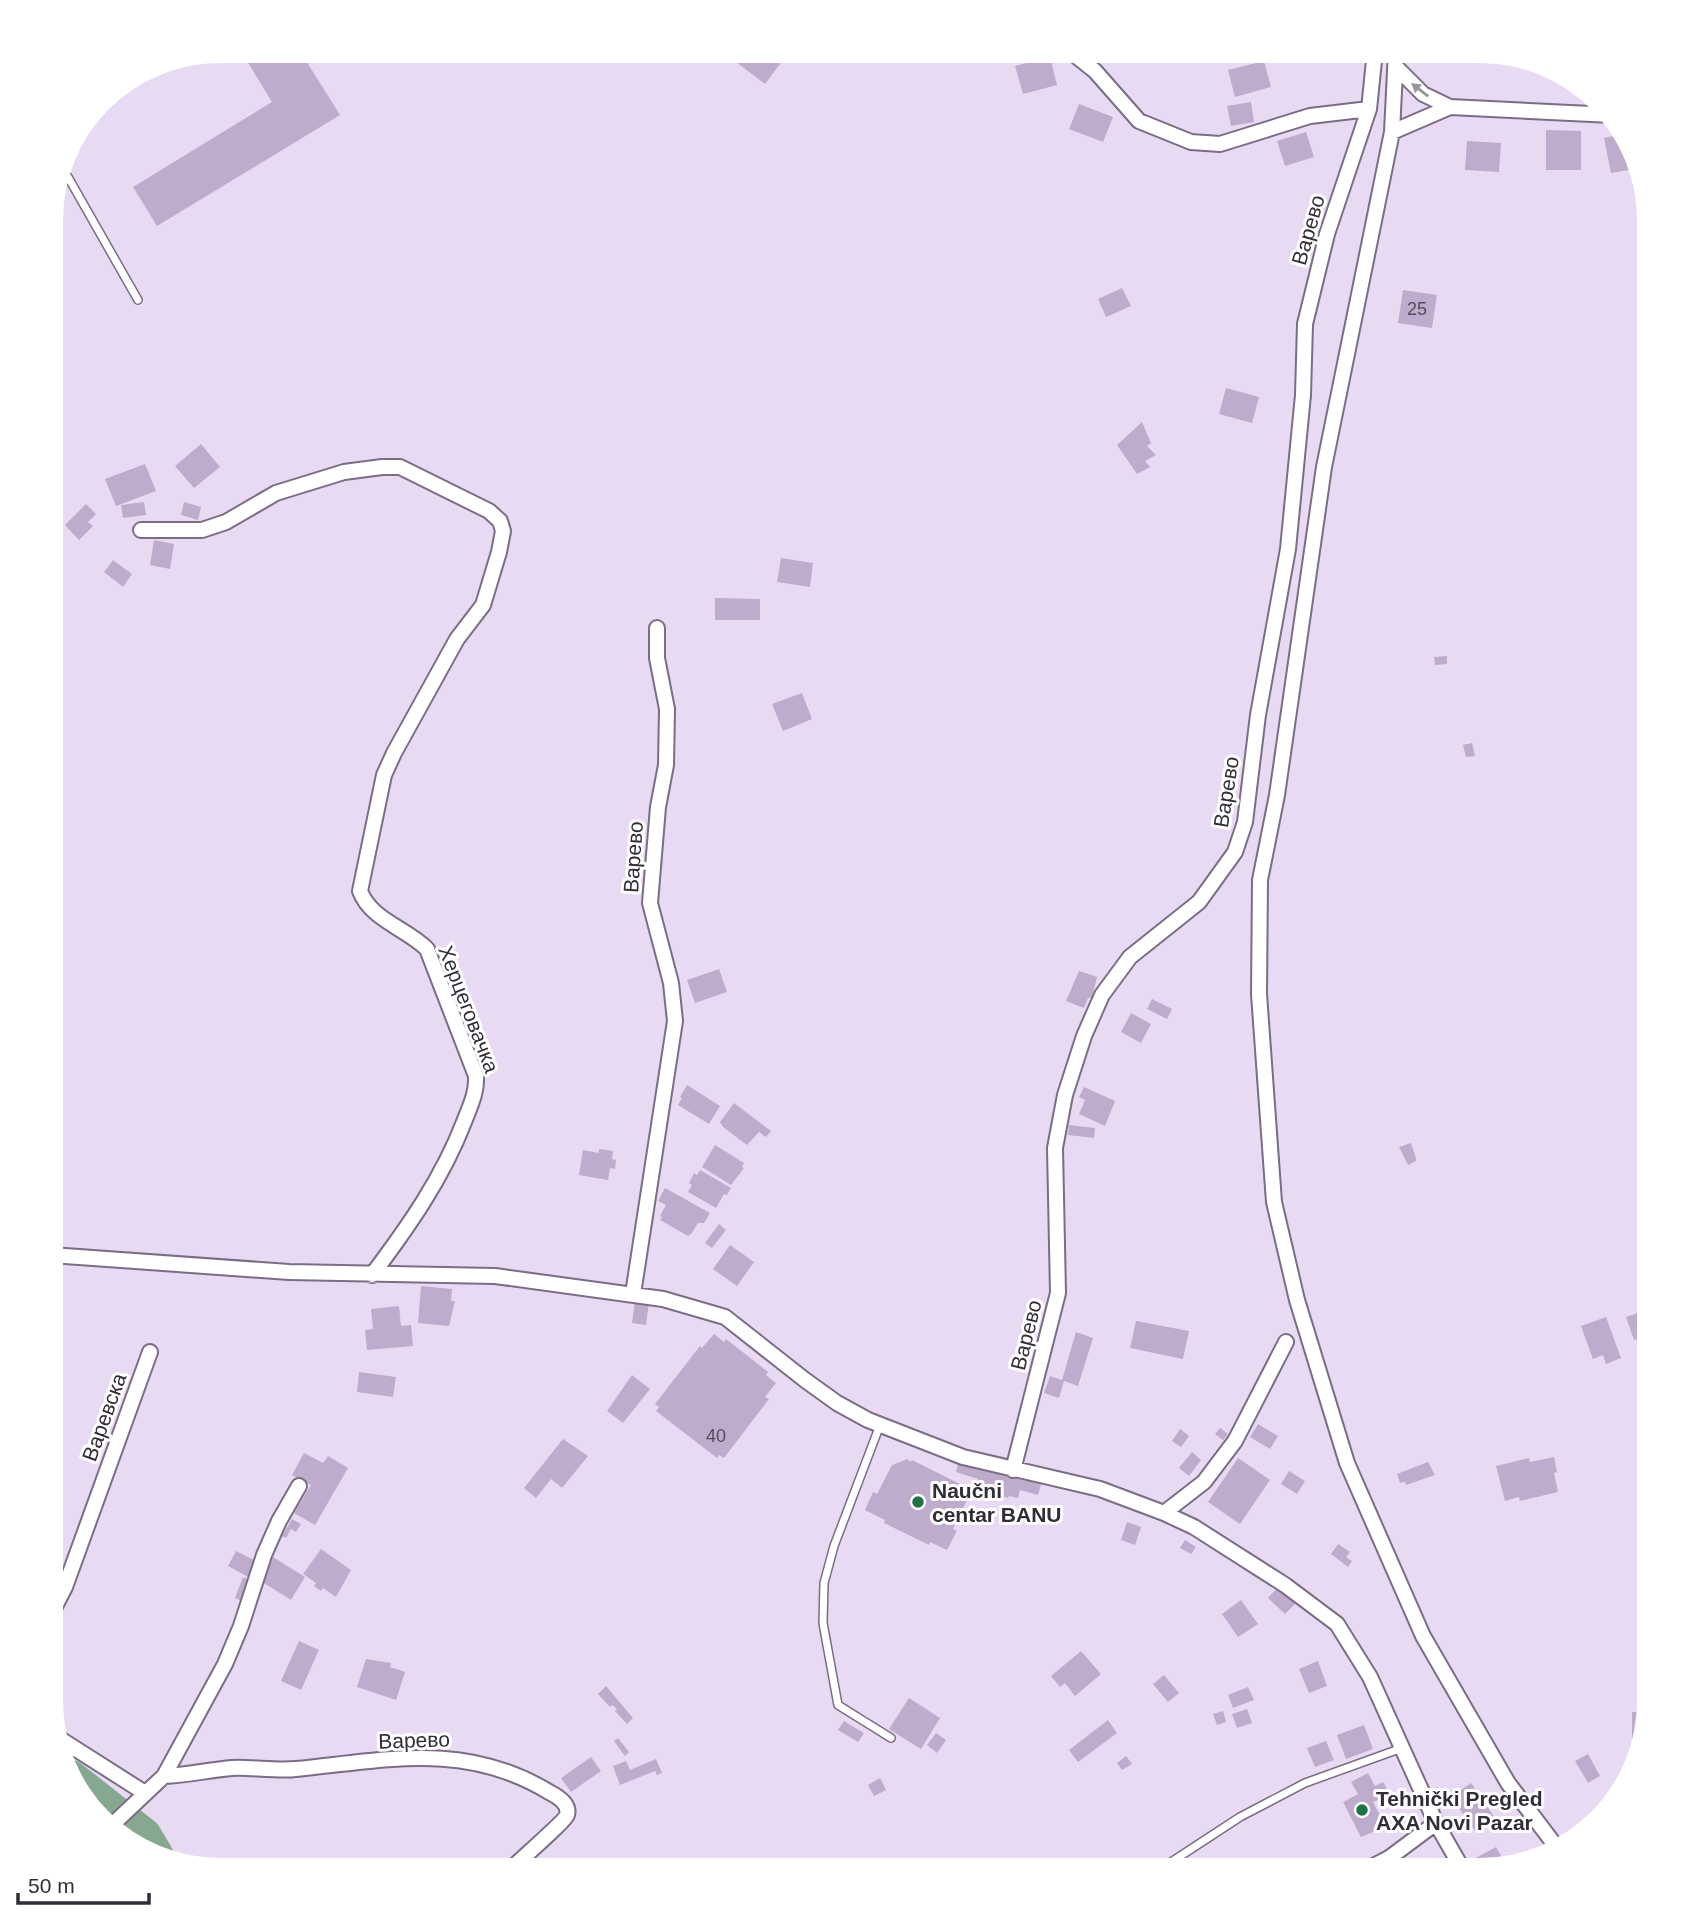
<svg xmlns="http://www.w3.org/2000/svg" width="1700" height="1921" font-family="Arial,sans-serif">
<style>
.lines{fill:none;stroke-linecap:round;stroke-linejoin:round}
.river{stroke:#86a891;stroke-width:32}
.building{fill:#bfabcc}
.lane-casing{stroke:#7b6d84;stroke-width:10}
.street-casing{stroke:#7b6d84;stroke-width:18}
.lane{stroke:#fff;stroke-width:7}
.street{stroke:#fff;stroke-width:14}
.oneway{fill:#98969a}
.poi-dot{fill:#1f7447;stroke:#fff;stroke-width:2.5}
.labels{text-anchor:middle;dominant-baseline:central;stroke-width:6;stroke-linejoin:round;paint-order:stroke}
.number-label{font-size:18px;fill:#554c5c}
.street-label{font-size:21px;fill:#322c36;stroke:#fff}
.poi-label{font-size:21px;font-weight:bold;fill:#322c36;stroke:#fff;text-anchor:start}
</style>
<rect width="100%" height="100%" fill="#e9daf3"/>
<g class="lines">
<path class="river" d="M71,1776L145,1834L158,1856"/>
</g>
<path class="building" d="M241,51H300L340,115L157,226L133,187L272,102Z
M745,51H762L780,64L765,84L736,62Z
M1050,57L1057,85L1023,94L1015,66Z
M1264,61L1271,87L1235,97L1228,70Z
M1251,102L1254,122L1231,126L1227,106Z
M1079,104L1113,117L1103,142L1069,129Z
M1546,130L1581,131V170H1546Z
M1306,132L1314,157L1285,166L1277,141Z
M1623,134L1641,168L1611,173L1604,138Z
M1467,141L1501,143L1499,172L1465,170Z
M1122,288L1131,306L1106,317L1098,299Z
M1403,290L1437,295L1432,328L1398,323Z
M1226,388L1259,397L1252,423L1219,414Z
M1142,422L1151,443L1147,446L1156,455L1145,461L1150,467L1137,474L1117,445Z
M201,444L220,467L194,488L175,466Z
M145,464L156,491L116,506L105,479Z
M144,502L146,515L123,518L121,505Z
M184,502L201,507L198,520L181,515Z
M86,504L96,514L88,522L93,526L79,540L65,525Z
M154,540L174,544L170,569L150,565Z
M781,558L813,563L810,587L777,582Z
M113,560L132,574L123,587L104,572Z
M715,598L760,599V620H715Z
M1447,656V664L1435,665L1434,657Z
M802,693L812,719L783,731L772,704Z
M1472,743L1475,756L1466,757L1463,745Z
M719,969L727,992L695,1003L687,980Z
M1079,971L1097,977L1092,997L1088,998L1084,1008L1066,1001Z
M1152,999L1172,1009L1167,1019L1147,1009Z
M1131,1013L1151,1024L1141,1043L1121,1032Z
M687,1085L720,1106L709,1124L678,1105L682,1098L680,1097Z
M1084,1087L1115,1101L1105,1126L1079,1114L1085,1100L1079,1097Z
M734,1103L771,1131L766,1137L759,1132L747,1145L723,1127L720,1122Z
M1069,1125L1095,1128L1094,1138L1068,1135Z
M1411,1143L1416,1158V1161L1408,1165L1399,1147Z
M715,1145L744,1163L742,1167L744,1168L731,1185L702,1167Z
M599,1149L613,1151L612,1159L616,1160L615,1169L610,1168L608,1180L579,1175L583,1150L599,1153Z
M700,1170L731,1188L727,1195L724,1194L716,1208L688,1192L692,1185L689,1183L694,1173L697,1175Z
M665,1188L710,1213L704,1223H698L691,1234L688,1236L660,1220L662,1217L660,1216L666,1205L658,1201Z
M719,1224L726,1230L712,1248L705,1243Z
M730,1245L754,1262L737,1286L713,1269Z
M421,1286L452,1289L451,1301H455L449,1326L418,1323Z
M635,1300L649,1302L646,1325L632,1323Z
M399,1306L401,1326L411,1325L413,1346L367,1350L365,1330L373,1329L371,1309Z
M1649,1309V1335L1634,1340L1626,1317Z
M1606,1317L1621,1358L1606,1364L1603,1355L1593,1359L1581,1326Z
M1136,1321L1189,1331L1183,1359L1130,1348Z
M1076,1332L1093,1338L1078,1386L1064,1381L1059,1398L1044,1393L1050,1376L1062,1380Z
M714,1334L724,1342L726,1339L768,1372L766,1375L776,1383L765,1397L769,1399L724,1458L719,1455L717,1458L656,1411L659,1407L655,1404L700,1346L702,1348Z
M359,1372L396,1377L393,1397L357,1392Z
M632,1375L650,1389L623,1423L607,1411Z
M1258,1424L1278,1436L1270,1449L1250,1437Z
M1220,1428L1228,1434L1223,1440L1215,1434Z
M1180,1429L1189,1436L1181,1447L1172,1441Z
M563,1439L588,1456L562,1488L551,1479L536,1498L524,1488Z
M1192,1452L1201,1460L1189,1476L1179,1468Z
M304,1453L323,1463L328,1456L348,1468L315,1525L294,1513L311,1485L292,1475Z
M1554,1457L1557,1472L1554,1473L1558,1492L1520,1501L1519,1497L1505,1501L1496,1466L1529,1458L1530,1462Z
M1238,1458L1270,1480L1240,1524L1208,1502Z
M908,1459L909,1462L912,1460L972,1490L953,1529L957,1531L947,1550L930,1542L929,1545L884,1523L885,1520L865,1510L873,1492L877,1494L892,1465Z
M1428,1462L1435,1475L1406,1485L1405,1482L1400,1483L1397,1474Z
M958,1463L985,1471L986,1469L1025,1481L1026,1476L1042,1481L1038,1495L1020,1490L1018,1498L1009,1496L1008,1498L992,1493L993,1489L977,1484L978,1479L956,1472Z
M1289,1471L1305,1481L1297,1494L1281,1484Z
M292,1519L301,1524L296,1532L291,1529L286,1538L282,1536Z
M1127,1522L1141,1527L1135,1545L1121,1540Z
M1185,1540L1196,1547L1191,1554L1180,1548Z
M1338,1544L1350,1552L1346,1557L1352,1561L1348,1567L1331,1554Z
M321,1549L351,1570L336,1597L323,1588L321,1591L314,1586L316,1583L303,1574Z
M236,1551L256,1561L248,1577L228,1566Z
M273,1557L305,1577L291,1600L259,1580Z
M243,1577L250,1580L242,1601L235,1598Z
M1279,1586L1296,1603L1285,1614L1268,1598Z
M1241,1600L1258,1624L1238,1637L1222,1614Z
M299,1641L319,1650L301,1690L281,1681Z
M1081,1651L1101,1674L1075,1696L1065,1683L1060,1687L1051,1676Z
M366,1659L391,1663L390,1667L405,1672L396,1700L357,1687Z
M1318,1661L1327,1686L1309,1693L1299,1669Z
M1164,1675L1179,1693L1168,1702L1153,1684Z
M606,1686L633,1718L627,1724L615,1711L617,1709L612,1705L610,1707L598,1694Z
M1248,1687L1254,1700L1233,1708L1228,1695Z
M909,1698L940,1718L921,1749L889,1729Z
M1247,1709L1252,1723L1237,1728L1232,1714Z
M1223,1711L1226,1722L1217,1725L1213,1714Z
M1632,1712H1647L1638,1749H1632Z
M1108,1720L1117,1733L1078,1762L1069,1750Z
M844,1721L864,1733L858,1742L838,1730Z
M1364,1725L1373,1749L1346,1759L1337,1735Z
M936,1733L946,1740L937,1753L927,1745Z
M618,1738L629,1752L625,1756L614,1741Z
M1326,1741L1334,1760L1315,1767L1307,1748Z
M1588,1754L1600,1776L1588,1783L1575,1761Z
M1126,1756L1132,1764L1122,1770L1117,1763Z
M591,1757L601,1771L571,1792L561,1778Z
M656,1759L662,1773L657,1775L655,1771L620,1785L613,1766L626,1761L630,1770Z
M1368,1773L1375,1786L1383,1782L1390,1794L1373,1802L1386,1827L1361,1837L1343,1802L1358,1794L1351,1782Z
M880,1778L886,1790L874,1796L868,1785Z
M1471,1783L1495,1818L1475,1831L1451,1797Z
M1496,1847L1507,1866L1481,1870L1474,1859Z"/>
<g class="lines">
<g class="lane-casing">
<path id="lane" d="M61,170L68,177L138,300
M880,1425L834,1546L824,1583L823,1623L838,1705L891,1738
M1159,1870L1240,1817L1305,1783L1402,1748"/>
</g>
<g class="street-casing">
<path id="street" d="M1070,51L1095,71L1139,121L1191,142L1220,144L1310,116L1369,109
M1396,51L1392,132L1324,467L1277,795L1260,880L1259,994L1274,1202L1297,1300L1347,1463L1423,1636L1508,1783L1558,1849
M1395,66L1423,94L1450,107L1612,115
M1392,132L1450,107
M141,530H202L226,522L276,493L344,472L382,467H400L489,511L500,521L503,531L499,552L483,605L457,639L394,753L384,775L360,891C371,920 406,928 427,949L476,1076C477,1093 470,1106 464,1122C442,1179 408,1227 372,1275
M51,1255L289,1272L495,1276L663,1299L725,1317L805,1380L837,1403L868,1420L963,1457L1100,1489L1164,1513L1194,1527L1285,1585L1337,1624L1370,1677L1436,1823L1463,1870
M633,1294L675,1021L671,983L650,903L658,807L666,765L667,709L657,658V628
M1013,1470L1058,1293L1055,1148L1065,1095L1084,1036L1102,995L1130,957L1199,902L1235,852L1245,822L1258,715L1288,549L1303,395L1305,324L1327,234L1369,109L1375,51
M1164,1513L1204,1482L1235,1441L1286,1342
M51,1614L65,1587L150,1352
M57,1737L145,1793
M164,1776L225,1664L241,1626L264,1555L279,1521L299,1486
M112,1825L164,1776C187,1775 209,1770 232,1768C254,1767 275,1771 296,1769C387,1760 465,1741 549,1792C557,1796 570,1804 567,1815C565,1821 519,1861 510,1870
M1366,1870L1389,1858L1436,1823"/>
</g>
<use href="#lane" class="lane"/>
<use href="#street" class="street"/>
</g>
<defs><path id="oneway-solid" d="M-6-.8H1V-3.2L6.5 0L1 3.2V.8H-6Z" transform="scale(1.75)"/></defs>
<use class="oneway" href="#oneway-solid" transform="translate(1420 90) rotate(-142)"/>
<g class="poi-dot">
<circle cx="918" cy="1502" r="7"/>
<circle cx="1362" cy="1810" r="7"/>
</g>
<g class="labels">
<g class="number-label">
<text x="1417" y="309">25</text>
<text x="716" y="1436">40</text>
</g>
<g class="street-label">
<text transform="translate(1308 230) rotate(-74)">Варево</text>
<text transform="translate(1226 792) rotate(-81)">Варево</text>
<text transform="translate(633 857) rotate(-86)">Варево</text>
<text transform="translate(469 1009) rotate(69)">Херцеговачка</text>
<text transform="translate(1026 1335) rotate(-76)">Варево</text>
<text transform="translate(104 1417) rotate(-70)">Варевска</text>
<text transform="translate(414 1740) rotate(-2)">Варево</text>
</g>
<g class="poi-label">
<text x="932" y="1490">Naučni<tspan x="932" dy="24">centar BANU</tspan></text>
<text x="1376" y="1798">Tehnički Pregled<tspan x="1376" dy="24">AXA Novi Pazar</tspan></text>
</g>
</g>
<path d="M0 0H1700V1921H0ZM220 63H1480A157 157 0 0 1 1637 220V1701A157 157 0 0 1 1480 1858H220A157 157 0 0 1 63 1701V220A157 157 0 0 1 220 63Z" fill="#fff" fill-rule="evenodd"/>
<path d="M18 1893v10h131v-10" fill="none" stroke="#322c36" stroke-width="3.5"/>
<text x="28" y="1893" font-size="21" fill="#322c36" stroke="#ffffff" stroke-width="5" paint-order="stroke">50 m</text>
</svg>
